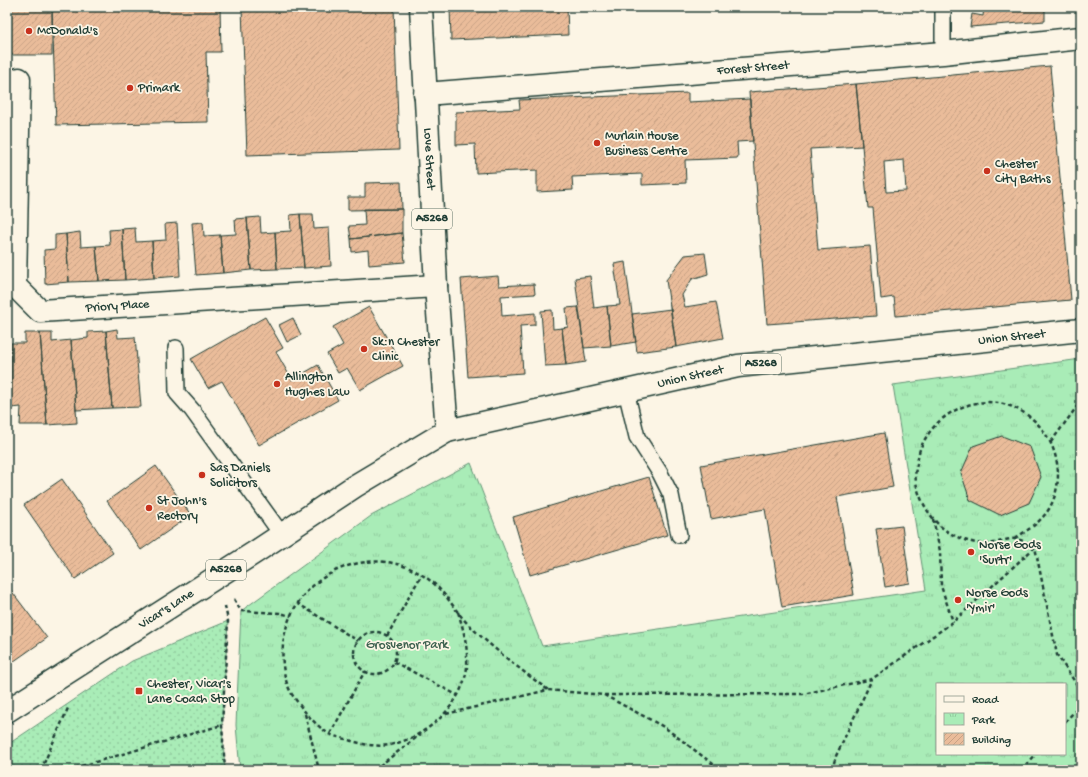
<svg xmlns="http://www.w3.org/2000/svg" width="1088" height="777" font-family="'Gochi Hand',sans-serif">
<style>
.grass{fill:url(#grass-dots);stroke:#649476}
.park{fill:url(#park-tufts);stroke:#649476;fill-rule:evenodd}
.building{fill:url(#building-hatch);stroke:#1f3d34;fill-rule:evenodd}
.lines{fill:none;stroke-linecap:round;stroke-linejoin:round}
.service-casing{stroke:#1f3d34;stroke-width:18}
.minor-casing{stroke:#1f3d34;stroke-width:25}
.trunk-casing{stroke:#1f3d34;stroke-width:25}
.path{stroke:#1f3d34;stroke-width:2.5;stroke-dasharray:4 3;stroke-linecap:butt}
.service{stroke:#fcf5e5;stroke-width:15}
.minor{stroke:#fcf5e5;stroke-width:22}
.trunk{stroke:#fcf5e5;stroke-width:22}
.poi-dot{fill:#c8321e;stroke:#fcf5e5;stroke-width:1.5}
.labels{text-anchor:middle;dominant-baseline:central;stroke-width:3.5;stroke-linejoin:round;paint-order:stroke}
.shield{fill:#fcf5e5;stroke:#617469;stroke-width:1}
.shield-label{font-size:12px;font-weight:bold;fill:#1f3d34}
.poi-label{font-size:13px;fill:#1f3d34;stroke:#fcf5e5;text-anchor:start}
.street-label{font-size:13px;fill:#1f3d34;stroke:#fcf5e5}
.park-label{font-size:13px;fill:#3b604e;stroke:#fcf5e5}
</style>
<defs>
<pattern id="grass-dots" width="8" height="8" patternUnits="userSpaceOnUse"><rect width="8" height="8" fill="#a9ecb7"/><path d="M2 2h.1M6 6h.1" fill="none" stroke="#91cb9e" stroke-width="1.8" stroke-linecap="round"/></pattern>
<pattern id="park-tufts" width="24" height="20" patternUnits="userSpaceOnUse"><rect width="24" height="20" fill="#a9ecb7"/><path d="M3 7l-1-3M5 7V3M7 7l1-3M15 17l-1-3M17 17v-4M19 17l1-3" fill="none" stroke="#91cb9e"/></pattern>
<pattern id="building-hatch" width="6" height="6" patternUnits="userSpaceOnUse"><rect width="6" height="6" fill="#eabc9a"/><path d="M-1 1l2-2M0 6l6-6M5 7l2-2" fill="none" stroke="#c8a285"/></pattern>
</defs>
<rect width="100%" height="100%" fill="#fcf5e5"/>
<filter id="ink" filterUnits="userSpaceOnUse"><feTurbulence type="fractalNoise" baseFrequency=".025" numOctaves="2"/><feDisplacementMap in="SourceGraphic" scale="8" xChannelSelector="R" yChannelSelector="G"/><feConvolveMatrix kernelMatrix="1 2 1 2 8 2 1 2 1" color-interpolation-filters="sRGB"/></filter>
<g filter="url(#ink)">
<path class="grass" d="M228,621L222,725L225,770H7V745L132,661Z"/>
<path class="park" d="M1081,359V770H240L236,725L241,611L371,516L471,463L542,646L926,590L893,385ZM937,684H1065V754H937Z"/>
<path class="building" d="M7,7H52V55H7Z
M52,7H220L221,52H206L208,122L56,125Z
M242,7H394L399,150L247,155Z
M450,7H567L568,35L451,40Z
M984,7H1045V21L970,27L972,14L983,16Z
M1050,66L1071,300L896,316L894,297L881,299L873,208H868L856,84ZM904,160L906,191L886,192L884,162Z
M856,84L862,146L810,149L818,250L870,246L876,316L767,324L749,92Z
M688,93V102L750,99L753,141L737,142L738,158L685,160L686,183L642,185V174L572,177L573,190L537,192V170L476,173L475,144L456,145V112L520,109L519,100Z
M401,182L402,209L348,210V197H365V183Z
M364,209H402V233L351,239L349,226L365,225Z
M300,214L304,268L277,269L275,232L291,231L290,215Z
M300,214H313L314,229L329,228L331,266L304,268Z
M260,217L261,233L275,232L277,269L251,270L247,218Z
M247,218L251,270L223,273L220,235L236,234L235,219Z
M203,222L204,236L220,235L223,273L196,275L192,223Z
M177,223L180,276L154,278L152,241L166,240L165,224Z
M135,228L136,242L152,241L154,278L125,280L122,229Z
M122,229L125,280L99,281L96,246L110,245L109,230Z
M80,232L81,247L96,246L99,281L69,282L66,234Z
M402,233L405,262L369,265L368,250L352,252L351,239Z
M66,234L69,282L45,284L44,250L55,249V235Z
M705,253L708,274L692,279L682,295L685,307L716,302L723,338L676,347L666,280L685,255Z
M625,262L636,342L611,346L607,306L620,305L614,264Z
M498,276L499,286L534,284L535,294L501,296L502,316L535,313V325L520,326L523,373L468,377L461,279Z
M590,276L594,308L607,306L611,346L584,348L575,278Z
M369,307L403,366L360,390L347,368L338,373L327,354L343,345L333,327Z
M578,307L586,362L566,365L562,328L568,327L566,308Z
M671,309L676,347L637,352L632,314Z
M552,310L553,329L562,328L566,365L545,366L541,311Z
M265,317L283,348L276,352L292,380L318,365L338,400L259,445L222,381L208,388L191,359Z
M293,318L301,335L287,342L279,325Z
M117,329L118,338L135,337L141,407L112,408L106,331Z
M106,331L112,408L76,410L71,340L88,338V332Z
M25,333H40L47,425H20L21,407L11,408V343H25Z
M40,333H52V342L71,340L77,423L47,425Z
M884,433L893,487L837,497L854,595L782,607L765,509L711,519L701,465Z
M1002,436L1030,447L1041,477L1029,503L1000,515L970,500L961,473L973,446Z
M156,466L191,515L141,550L107,501Z
M649,477L667,535L530,575L513,517Z
M62,479L113,553L75,579L24,505Z
M902,526L910,583L885,587L876,529Z
M7,585L47,638L7,666Z"/>
<g class="lines">
<g class="service-casing">
<path id="service" d="M943,7V53
M176,348L177,393L192,410L282,535
M626,391L637,437L660,473L671,495L679,535"/>
</g>
<g class="minor-casing">
<g id="minor">
<path id="s1" d="M19,79L15,286L40,311L436,286"/>
<path id="s2" d="M425,94L943,53L1081,38"/>
</g>
</g>
<g class="trunk-casing">
<g id="trunk">
<path id="s3" d="M421,7L436,286L447,431"/>
<path id="s4" d="M7,711L257,551L355,486L447,431L738,366L1081,330"/>
</g>
</g>
<path class="path" d="M1051,442L1081,401
M933,519L940,551L941,586L953,622
M1015,538C1028,530 1040,523 1049,509C1069,474 1054,428 1019,410C982,390 937,410 921,447C918,453 918,461 916,468C912,490 930,521 948,532C961,540 979,546 994,543C1000,542 1009,538 1015,539C1021,539 1029,544 1035,547L1057,655L1081,691
M234,599L241,611L280,613L291,616
M297,603L358,641
M225,606L228,621L222,725L225,770
M458,612C464,631 468,647 467,667C463,704 429,735 394,744C378,748 360,744 346,739C340,738 334,736 329,734C314,724 303,710 293,696C278,672 280,635 293,611C317,566 378,546 422,575C444,588 451,606 467,623C492,648 520,669 548,690
M354 653a21 21 0 1 1 42 0a21 21 0 1 1-42 0Z
M387,636L422,574
M394,662L457,695
M604,695L664,727L721,770
M305,714L319,770
M446,714L548,690L604,695L803,694L872,679L953,622L1035,547
M1065,722L1081,704
M330,734L365,671
M41,770L69,706
M68,770L222,725
M374,770L421,734
M832,770L836,756L872,679
M1022,770L1036,754"/>
<use href="#service" class="service"/>
<use href="#minor" class="minor"/>
<use href="#trunk" class="trunk"/>
</g>
</g>
<g class="poi-dot">
<circle cx="29" cy="31" r="4"/>
<circle cx="130" cy="88" r="4"/>
<circle cx="597" cy="143" r="4"/>
<circle cx="987" cy="171" r="4"/>
<circle cx="364" cy="349" r="4"/>
<circle cx="277" cy="384" r="4"/>
<circle cx="202" cy="475" r="4"/>
<circle cx="149" cy="508" r="4"/>
<circle cx="971" cy="552" r="4"/>
<circle cx="958" cy="600" r="4"/>
<rect x="135" y="687" width="8" height="8" rx="2"/>
</g>
<g class="labels">
<g class="shield">
<rect x="412" y="209" width="40" height="20" rx="3"/>
<rect x="741" y="354" width="40" height="20" rx="3"/>
<rect x="206" y="560" width="40" height="20" rx="3"/>
</g>
<g class="shield-label">
<text x="432" y="219">A5268</text>
<text x="761" y="364">A5268</text>
<text x="226" y="570">A5268</text>
</g>
<g class="poi-label">
<text x="37" y="31">McDonald's</text>
<text x="138" y="88">Primark</text>
<text x="605" y="136">Murlain House<tspan x="605" dy="15">Business Centre</tspan></text>
<text x="995" y="164">Chester<tspan x="995" dy="15">City Baths</tspan></text>
<text x="372" y="342">Sk:n Chester<tspan x="372" dy="15">Clinic</tspan></text>
<text x="285" y="377">Allington<tspan x="285" dy="15">Hughes Law</tspan></text>
<text x="210" y="468">Sas Daniels<tspan x="210" dy="15">Solicitors</tspan></text>
<text x="157" y="501">St John's<tspan x="157" dy="15">Rectory</tspan></text>
<text x="979" y="545">Norse Gods<tspan x="979" dy="15">'Surtr'</tspan></text>
<text x="966" y="593">Norse Gods<tspan x="966" dy="15">'Ymir'</tspan></text>
<text x="147" y="684">Chester, Vicar's<tspan x="147" dy="15">Lane Coach Stop</tspan></text>
</g>
<g class="street-label">
<text stroke="none"><textPath href="#s2" startOffset="329">Forest Street</textPath></text>
<text stroke="none"><textPath href="#s3" startOffset="152">Love Street</textPath></text>
<text stroke="none"><textPath href="#s1" startOffset="320">Priory Place</textPath></text>
<text stroke="none"><textPath href="#s4" startOffset="1095">Union Street</textPath></text>
<text stroke="none"><textPath href="#s4" startOffset="771">Union Street</textPath></text>
<text stroke="none"><textPath href="#s4" startOffset="189">Vicar's Lane</textPath></text>
</g>
<g class="park-label">
<text x="407" y="645">Grosvenor Park</text>
</g>
</g>
<rect width="1088" height="777" fill="none" stroke="#fcf5e5" stroke-width="24"/>
<rect x="12" y="12" width="1064" height="753" fill="none" stroke="#1f3d34" stroke-width="1.5" filter="url(#ink)"/>
<rect x="936" y="683" width="130" height="72" fill="#fcf5e5" stroke="#a4ab9e"/>
<rect x="944" y="696" width="20" height="6" fill="#fcf5e5" stroke="#a4ab9e"/>
<text x="972" y="703" font-size="12" fill="#1f3d34">Road</text>
<rect x="944" y="713" width="20" height="12" fill="url(#park-tufts)" stroke="#a4ab9e"/>
<text x="972" y="723" font-size="12" fill="#1f3d34">Park</text>
<rect x="944" y="733" width="20" height="12" fill="url(#building-hatch)" stroke="#a4ab9e"/>
<text x="972" y="743" font-size="12" fill="#1f3d34">Building</text>
</svg>
